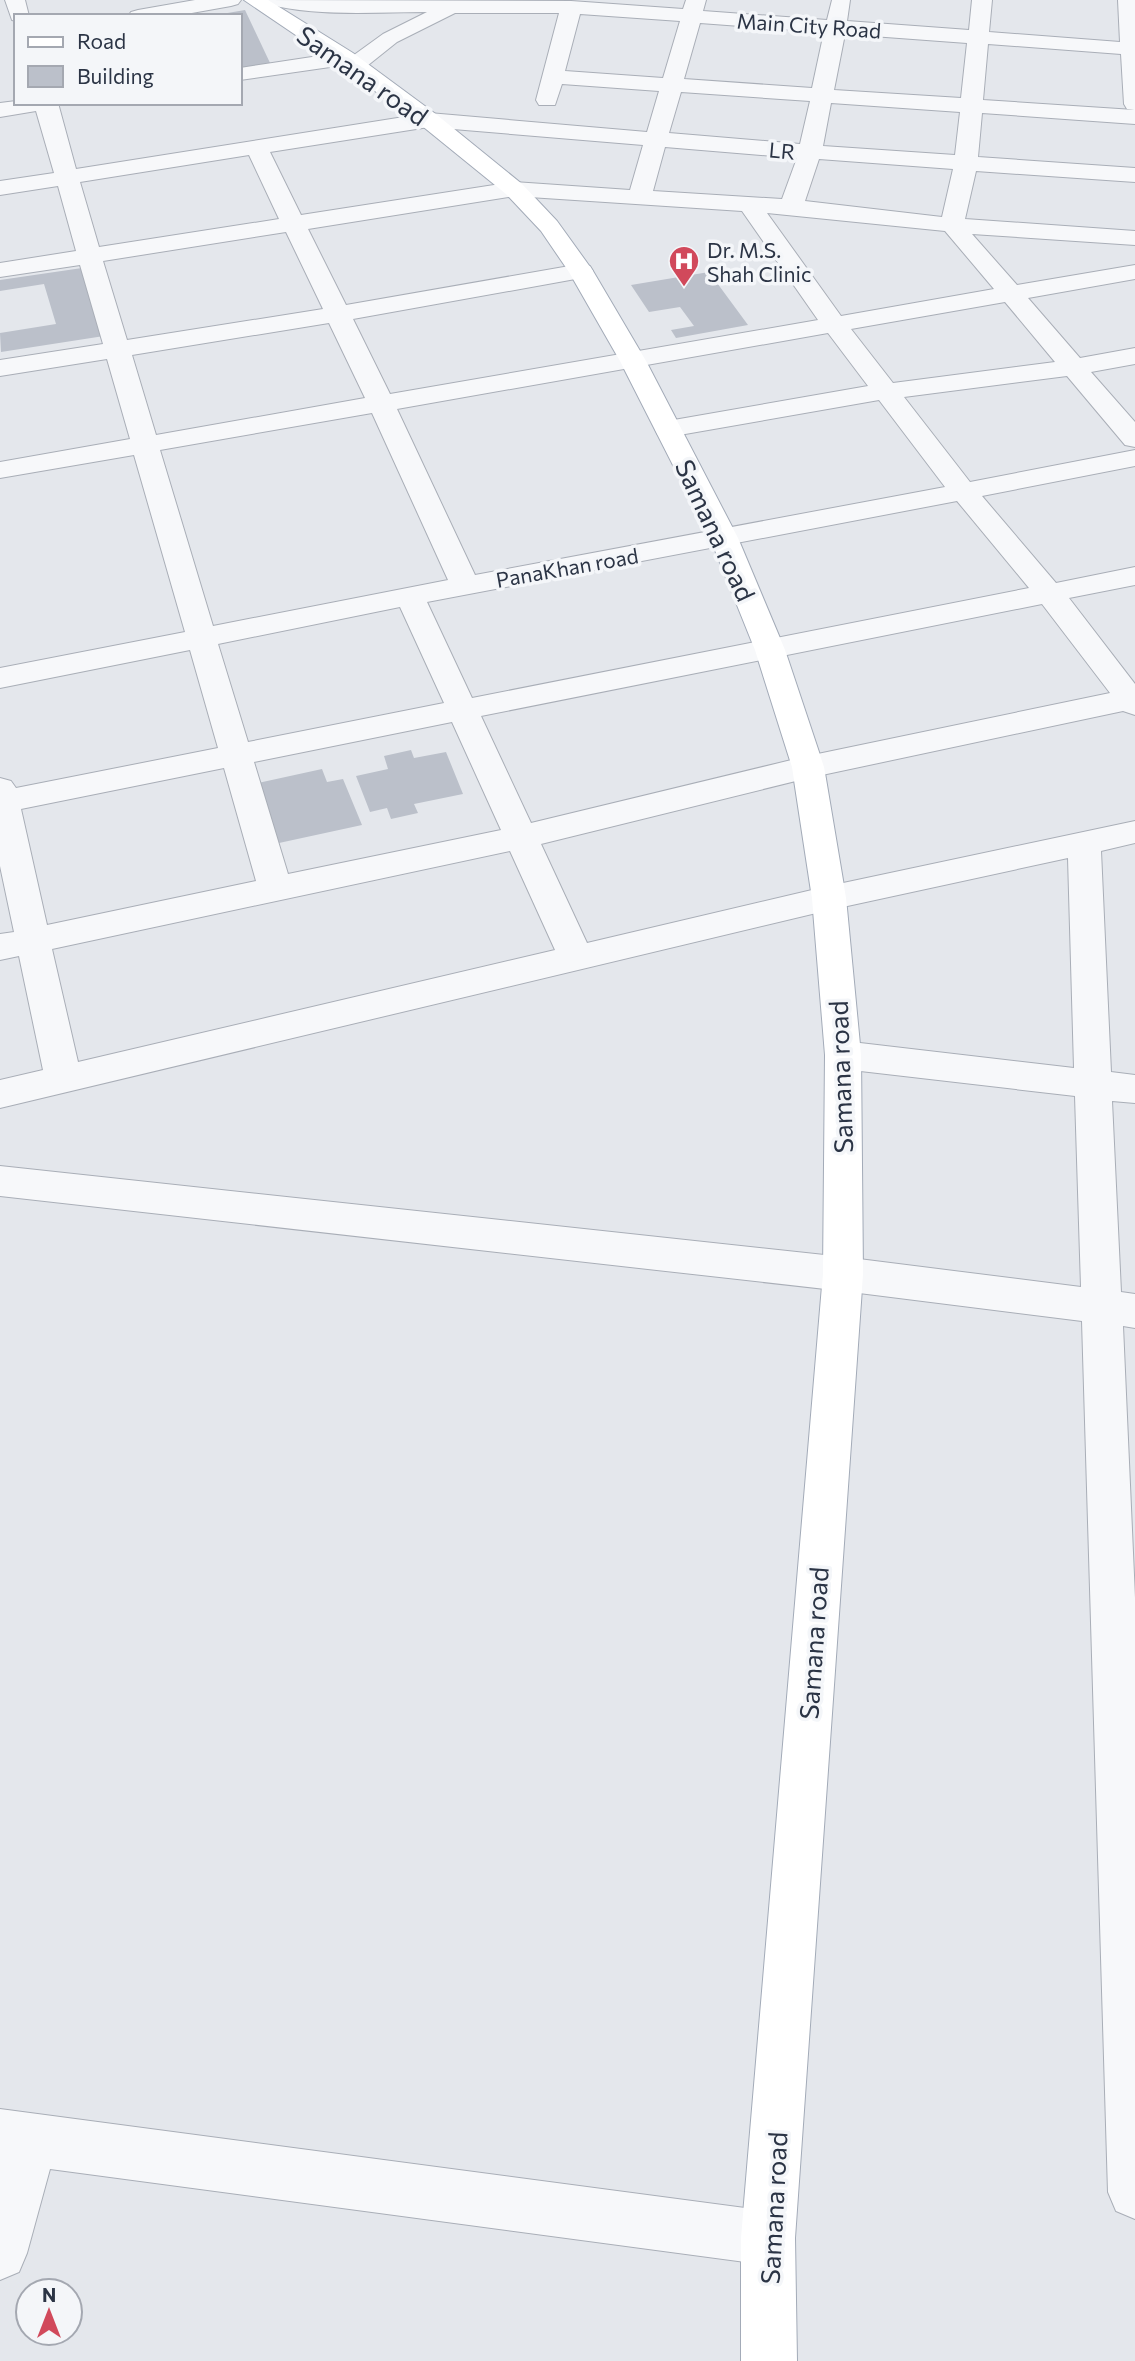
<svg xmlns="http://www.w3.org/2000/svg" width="1135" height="2361" font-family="Commissioner,sans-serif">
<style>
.building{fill:#bbc0ca}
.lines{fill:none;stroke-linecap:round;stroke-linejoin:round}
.minor-casing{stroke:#a9aeb7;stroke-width:2}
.major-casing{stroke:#a3abb8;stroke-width:2}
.minor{fill:#f7f8fa;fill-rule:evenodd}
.major{fill:#fff;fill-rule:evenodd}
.labels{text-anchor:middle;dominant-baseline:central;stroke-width:7;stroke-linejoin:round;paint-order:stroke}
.far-street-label{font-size:21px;fill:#2b3445;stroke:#f4f6f9}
.far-poi-label{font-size:21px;fill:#2b3445;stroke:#f4f6f9;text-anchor:start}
.street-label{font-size:26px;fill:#2b3445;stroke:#f4f6f9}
</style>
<rect width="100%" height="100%" fill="#e4e7ec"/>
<path class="building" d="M245,10L271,65L240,69V16H210Z
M82,268L104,336L1,352L0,333L56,324L44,284L0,291V280Z
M709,272L748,325L676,338L671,330L694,326L680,307L649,312L631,285Z
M411,750L414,758L446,752L463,794L414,804L418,813L391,819L387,808L370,812L356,776L388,769L384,756Z
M322,769L327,782L343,779L362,825L279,843L258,783Z"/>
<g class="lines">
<g class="minor-casing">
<path id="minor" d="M5,0H25L29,16H16V21L12,20Z
M195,0H241L238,4L231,6L175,16H128L131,12L138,10Z
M264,0L571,1L683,9L686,0H706L703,11L827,20L832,0H850L847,21L969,30L972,0H992L989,32L1120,42L1118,0H1135V124L982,113L978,157L1135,168V182L976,171L965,219L1135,231V245L972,234L1017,285L1135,265V279L1028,298L1080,358L1135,348V364L1091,372L1135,422V447L1125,445L1067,376L904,397L970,482L1135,450V466L982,496L1056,583L1135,567V585L1069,598L1135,684V715L1123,711L808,778L541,844L587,943L829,886L1135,821V843L1101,851L1111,1072L1135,1075V1103L1112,1101L1121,1292L1135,1294V1328L1123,1326L1135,1598V2219L1116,2211L1108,2192L1082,1321L843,1291L0,1196V1166L843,1257L1081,1287L1075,1096L843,1069L830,1065L825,1055L830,1045L843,1041L1074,1068L1068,858L829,910L0,1108V1080L43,1070L19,956L0,960V934L14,932L0,866V778L11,781L16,788L218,748L190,650L0,688V668L185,632L134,455L0,478V462L130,439L107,359L0,376V360L103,344L80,265L0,277V263L76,251L58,186L0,195V181L54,173L36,111L0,117V103L16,101V103H58L76,169L429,113L647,132L659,91L562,84L555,105H539L536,100L559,13H455L397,42L362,70H346L344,65L240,80V68L345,52L354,55L383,34L427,12C375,12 317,17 267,4ZM580,14L680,21L663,78L565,71ZM700,23L824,32L812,88L684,79ZM845,34L967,43L961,98L834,90ZM988,44L1121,54L1124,104L1127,109L1134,110L983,100ZM681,92L810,101L800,144L669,133ZM831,103L960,112L955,155L823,146ZM429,127L643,145L630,190L514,182L301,215L270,152ZM665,147L797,158L782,199L653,191ZM249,155L279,219L99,247L80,182ZM819,159L953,169L942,217L805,201ZM514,196L742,211L818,320L390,394L353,319L581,278L590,276L593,271L590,266L581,264L346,305L308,229ZM767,213L945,231L994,289L841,316ZM286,232L323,309L127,340L103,261ZM1005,302L1055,362L893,383L851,329ZM329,323L365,398L156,435L132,355ZM828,333L868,386L668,421L658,423L655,429L658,435L668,437L879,400L945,487L475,575L397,409ZM372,413L448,580L213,626L160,450ZM957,501L1029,588L472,698L427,602ZM1042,604L1110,693L808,756L531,823L481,716ZM400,607L444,703L248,742L218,644ZM452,722L501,830L288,874L254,762ZM224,768L256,881L47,925L21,809ZM510,851L555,950L78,1062L52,949Z
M0,2109L768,2211L787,2219L795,2238L787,2257L768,2265L50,2169L27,2253L19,2272L0,2280Z"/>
</g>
<g class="major-casing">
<path id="major" d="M244,0H268L353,53L437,115L522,184L557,221L593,271L646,361L738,538L785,650L824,767L846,898L861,1055L863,1274L795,2238L797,2361H741V2238L823,1274L825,1055L812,898L792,767L755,650L710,538L620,361L569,272L541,231L506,194L421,125L337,63Z"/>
</g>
<use href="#minor" class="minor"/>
<use href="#major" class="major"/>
</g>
<defs>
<g id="hospital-pin" transform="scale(1.575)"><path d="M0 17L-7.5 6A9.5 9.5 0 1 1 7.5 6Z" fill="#d1495b" stroke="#f4f6f9"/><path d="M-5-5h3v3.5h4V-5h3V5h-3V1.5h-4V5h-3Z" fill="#fff"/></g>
</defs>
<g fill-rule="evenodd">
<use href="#hospital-pin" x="684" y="261"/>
</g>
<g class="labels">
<g class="far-street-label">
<text transform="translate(809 25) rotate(4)">Main City Road</text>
<text transform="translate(782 150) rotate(5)">LR</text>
<text transform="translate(567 567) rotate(-10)">PanaKhan road</text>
</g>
<g class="far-poi-label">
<text x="707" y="249">Dr. M.S.<tspan x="707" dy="24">Shah Clinic</tspan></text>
</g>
<g class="street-label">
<text transform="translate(363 75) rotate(35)">Samana road</text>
<text transform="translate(716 530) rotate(65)">Samana road</text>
<text transform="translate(840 1077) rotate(-92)">Samana road</text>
<text transform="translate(813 1643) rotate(-86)">Samana road</text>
<text transform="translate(773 2208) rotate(-87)">Samana road</text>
</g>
</g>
<rect x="14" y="14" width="228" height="91" fill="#f4f6f9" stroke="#a4a8b1" stroke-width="2"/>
<rect x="28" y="37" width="35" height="10" fill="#ffffff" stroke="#a4a8b1" stroke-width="2"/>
<text x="77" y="49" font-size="21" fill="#2b3445">Road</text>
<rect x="28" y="66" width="35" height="21" fill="#bbc0ca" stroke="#a4a8b1" stroke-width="2"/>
<text x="77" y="84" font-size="21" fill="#2b3445">Building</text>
<g transform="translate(49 2312)"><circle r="33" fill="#f4f6f9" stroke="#a4a8b1" stroke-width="2"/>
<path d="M0-5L12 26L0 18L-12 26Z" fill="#d1495b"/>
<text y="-10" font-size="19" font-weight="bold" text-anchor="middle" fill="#2b3445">N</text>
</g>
</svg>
